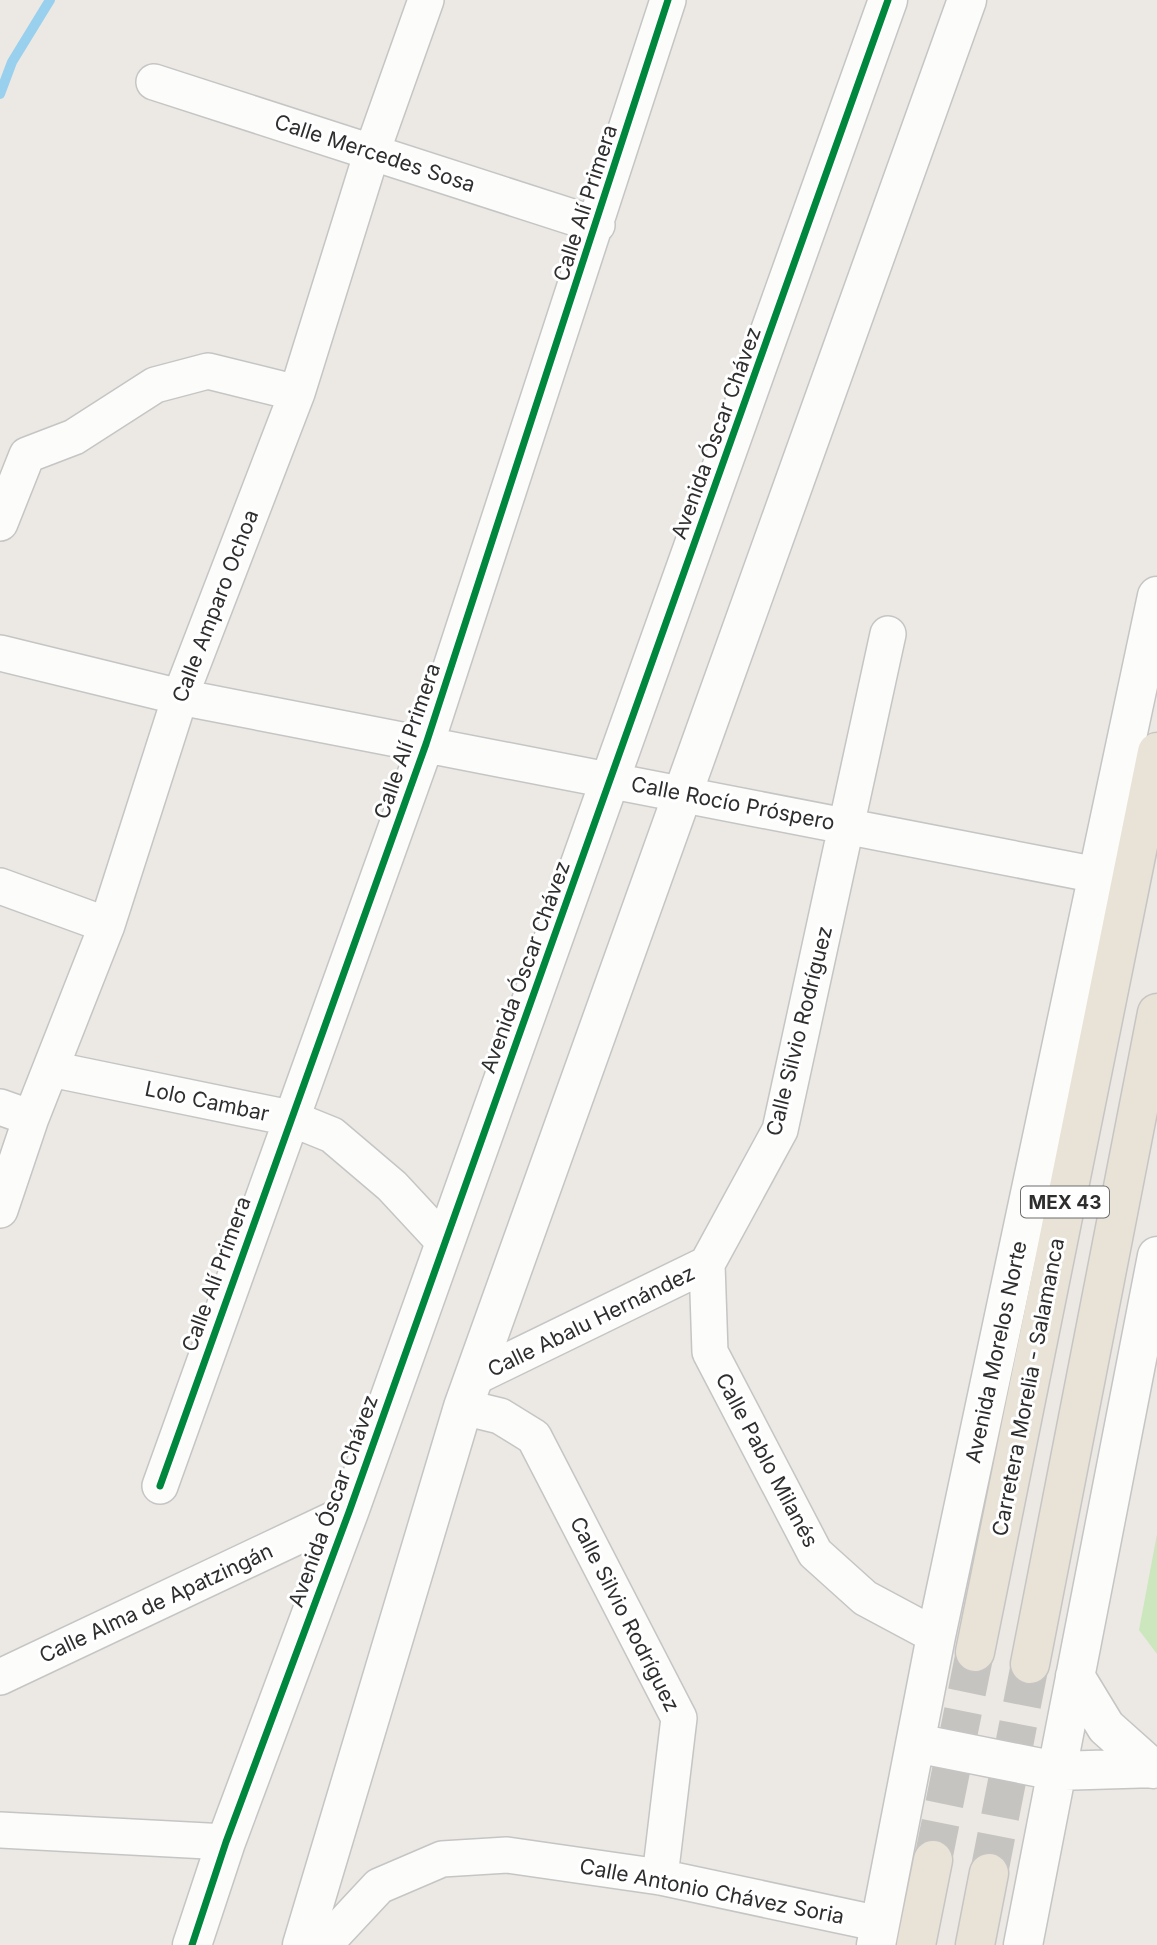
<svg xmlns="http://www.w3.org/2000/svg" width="1157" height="1945" font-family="Inter,sans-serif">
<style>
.green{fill:#cce7bd}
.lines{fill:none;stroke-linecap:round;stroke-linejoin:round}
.stream{stroke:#98d0ed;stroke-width:10}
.trunk-tunnel{stroke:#c6c4c0;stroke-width:38;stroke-dasharray:38 19;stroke-linecap:butt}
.minor-casing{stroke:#c5c5c5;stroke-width:38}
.tertiary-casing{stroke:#c5c5c5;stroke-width:41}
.trunk-casing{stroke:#c6c5c4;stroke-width:41}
.minor{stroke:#fcfcfb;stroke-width:35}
.tertiary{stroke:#fcfcfb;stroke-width:38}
.trunk{stroke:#e9e2d6;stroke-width:38}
.cycleway-casing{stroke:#fff;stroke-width:11}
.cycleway{stroke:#00873e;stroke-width:7}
.labels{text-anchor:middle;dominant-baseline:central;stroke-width:6;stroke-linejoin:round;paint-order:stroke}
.shield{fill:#fff;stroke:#6d6d6d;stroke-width:2}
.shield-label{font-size:19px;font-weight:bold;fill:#2e2e2e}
.street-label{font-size:21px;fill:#2e2e2e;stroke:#fff}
</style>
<rect width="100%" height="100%" fill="#ece9e4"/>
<path class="green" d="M1157,1534V1654L1139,1630Z"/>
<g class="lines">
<path class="stream" d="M0,94L12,62L50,0"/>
<path class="trunk-tunnel" d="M933,1860L975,1652
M989,1873L1030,1664"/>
<g class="minor-casing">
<path id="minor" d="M154,82L597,225
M0,523L27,455L74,437L155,385L208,371L297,393
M888,634L780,1130L707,1264L710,1352L815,1553L865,1598L936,1636
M0,653L180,697L1097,875
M0,886L107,925
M51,1069L290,1118L332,1135L392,1186L444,1242
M0,1107L31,1118
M0,1210L31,1118L107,925L180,697L297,393L372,152L426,0
M475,1377L707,1264
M463,1407L500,1416L534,1437L679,1718L660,1877
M160,1486L426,744L668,0
M0,1677L349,1512
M0,1830L226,1842
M324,1945L379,1886L442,1859L507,1855L660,1877L880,1924"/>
</g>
<g class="tertiary-casing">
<path id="tertiary" d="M1075,1676L1106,1727L1153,1769
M916,1743L1056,1771L1157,1768
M192,1945L226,1842L349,1512L888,0
M302,1945L463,1407L967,0
M876,1945L936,1636L1157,596
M1023,1945L1157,1256"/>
</g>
<g class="trunk-casing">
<path id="trunk" d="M975,1652L1157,752
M1030,1664L1157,1013
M916,1945L933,1860
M975,1945L989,1873"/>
</g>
<use href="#minor" class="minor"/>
<use href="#tertiary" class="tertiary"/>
<use href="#trunk" class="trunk"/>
<g class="cycleway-casing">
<path id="cycleway" d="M160,1486L426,744L668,0
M192,1945L226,1842L349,1512L888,0"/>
</g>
<use href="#cycleway" class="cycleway"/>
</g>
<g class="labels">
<rect class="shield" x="1021" y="1186.5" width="88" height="31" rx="5"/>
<g class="shield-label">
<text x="1065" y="1202">MEX 43</text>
</g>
<g class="street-label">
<text transform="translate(375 153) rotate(18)">Calle Mercedes Sosa</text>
<text transform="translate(585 203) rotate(-72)">Calle Alí Primera</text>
<text transform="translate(716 433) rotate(-70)">Avenida Óscar Chávez</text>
<text transform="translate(215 606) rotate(-69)">Calle Amparo Ochoa</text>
<text transform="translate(407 741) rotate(-71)">Calle Alí Primera</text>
<text transform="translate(733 803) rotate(11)">Calle Rocío Próspero</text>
<text transform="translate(525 967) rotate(-70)">Avenida Óscar Chávez</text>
<text transform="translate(799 1031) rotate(-76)">Calle Silvio Rodríguez</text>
<text transform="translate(207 1101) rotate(12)">Lolo Cambar</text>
<text transform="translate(216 1274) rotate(-70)">Calle Alí Primera</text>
<text transform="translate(591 1321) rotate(-26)">Calle Abalu Hernández</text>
<text transform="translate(996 1352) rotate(-78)">Avenida Morelos Norte</text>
<text transform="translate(1028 1387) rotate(-79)">Carretera Morelia - Salamanca</text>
<text transform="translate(767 1460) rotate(62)">Calle Pablo Milanés</text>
<text transform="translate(333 1501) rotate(-70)">Avenida Óscar Chávez</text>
<text transform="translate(156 1603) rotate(-25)">Calle Alma de Apatzingán</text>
<text transform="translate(625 1614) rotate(63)">Calle Silvio Rodríguez</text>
<text transform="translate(712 1891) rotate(11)">Calle Antonio Chávez Soria</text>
</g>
</g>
</svg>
